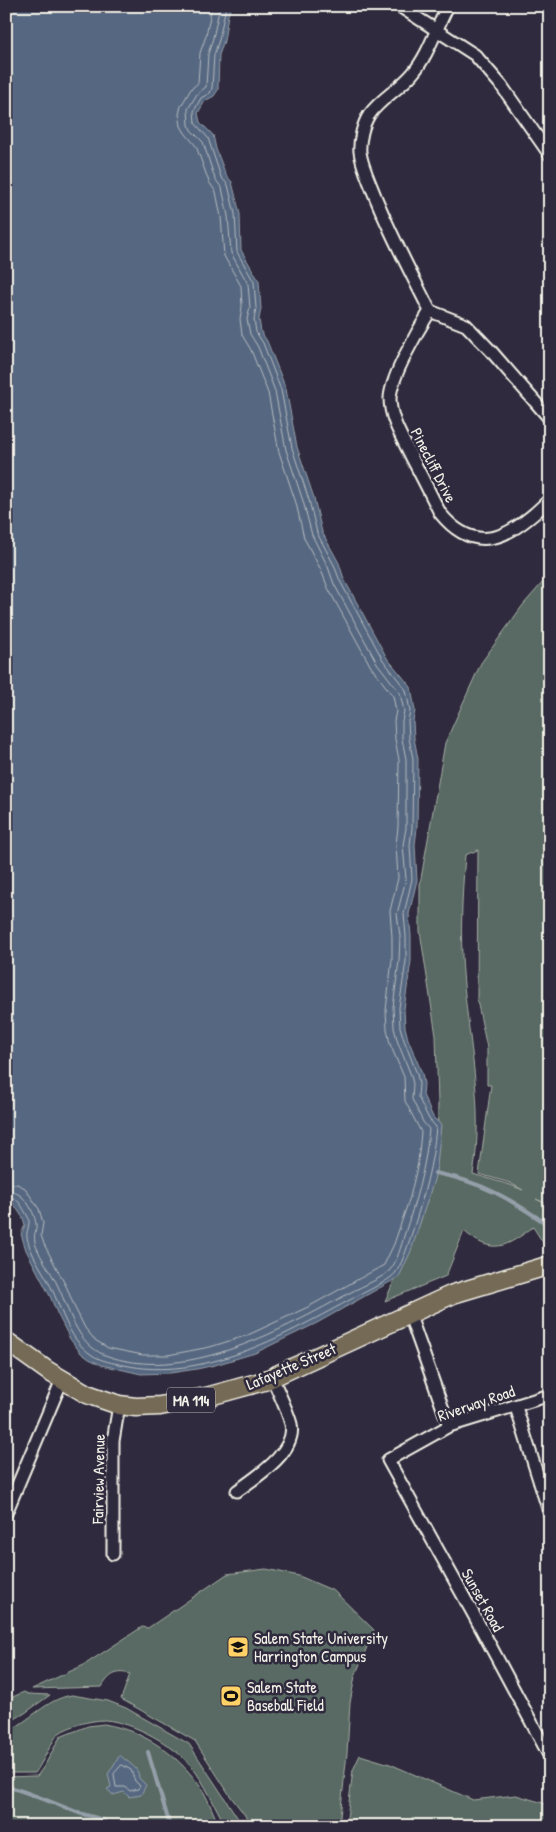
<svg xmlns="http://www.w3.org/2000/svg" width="556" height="1832" font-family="'Patrick Hand',sans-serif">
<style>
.green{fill:#596b63;stroke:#a6aea6;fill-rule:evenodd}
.water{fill:#566881;stroke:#959faa}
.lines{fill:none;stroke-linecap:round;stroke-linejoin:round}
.shore{stroke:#b5babf;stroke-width:1}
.stream{stroke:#959faa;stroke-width:4}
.minor-casing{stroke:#f4f1e8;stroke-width:15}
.primary-casing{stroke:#f4f1e8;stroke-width:21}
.minor{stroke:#2f2a3d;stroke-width:11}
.primary{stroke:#746b55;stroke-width:18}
.labels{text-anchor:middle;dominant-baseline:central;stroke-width:5;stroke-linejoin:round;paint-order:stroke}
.shield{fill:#2f2a3d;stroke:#b9b5b5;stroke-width:1}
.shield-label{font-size:15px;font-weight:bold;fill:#f4f1e8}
.street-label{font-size:16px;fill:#f4f1e8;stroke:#2f2a3d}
.poi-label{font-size:16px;fill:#f4f1e8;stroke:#2f2a3d;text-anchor:start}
</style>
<rect width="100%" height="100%" fill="#2f2a3d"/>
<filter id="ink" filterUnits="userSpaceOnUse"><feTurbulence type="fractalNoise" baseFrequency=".02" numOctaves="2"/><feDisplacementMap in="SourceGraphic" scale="10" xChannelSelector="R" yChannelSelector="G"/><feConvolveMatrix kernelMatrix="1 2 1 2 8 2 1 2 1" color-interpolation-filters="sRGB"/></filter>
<g filter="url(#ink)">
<path class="green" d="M550,574V1205L536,1199L550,1206V1249L544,1244L533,1227C507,1247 492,1256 464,1231L446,1276L385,1301L420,1223L437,1166L438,1104L436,1036L420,931V884L445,743L481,663L523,605ZM478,850L477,1000L487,1048V1085H491L479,1174L510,1183L523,1190L510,1185L473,1174C485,1107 468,1040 463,973C460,933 462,894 465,855Z
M266,1569L299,1576L334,1591L374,1630L355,1676L350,1703L347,1753L339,1826H255L241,1810L231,1797L195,1741L121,1699L130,1674C116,1670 109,1675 102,1687L32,1689L84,1665L142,1627L148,1628L227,1574Z
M24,1692L28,1694L50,1695L25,1713L6,1724V1700Z
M72,1695L108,1701L126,1708L189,1744L243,1826H226C214,1806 206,1784 191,1766C174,1745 133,1722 105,1720C97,1720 87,1722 79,1724C72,1727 64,1729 58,1734C53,1739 42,1764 35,1773H6V1732C29,1722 46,1699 72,1695Z
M104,1724C145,1731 181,1756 203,1791C210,1802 213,1815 220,1826H6V1777L37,1776L45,1765L60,1737L88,1726Z
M360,1755L390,1764L473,1800L516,1795L550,1805V1826H346L353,1770Z"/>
<path class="water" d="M6,6H232L228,15L224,41L219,55L218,90L214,96L205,101L198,113L200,122L213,135L216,149L226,175L232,182L240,214L241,250L259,281L261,309L259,319L261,332L267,341L286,389L297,447L314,498L322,532L339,563L344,579L387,658L411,687L415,711L413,721L414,738L418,759L417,828L415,845L417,880L409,914L411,936V961L404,1009L405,1027L408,1039L422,1073L424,1084L423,1095L433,1117L441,1125L437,1166L434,1180L411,1251L399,1277L317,1323L255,1353L215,1365L197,1369L170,1373L141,1374L102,1365L89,1359L81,1353L70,1339L57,1313L50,1296L26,1250L21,1234L25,1225L23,1218L13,1203L6,1204Z
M120,1755C127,1763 139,1766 139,1778L146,1785L141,1795L129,1797L124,1792L113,1795L107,1789L111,1787L108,1774Z"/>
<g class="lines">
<path class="shore" d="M6,1184H17L25,1188L39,1209L43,1223L41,1235L44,1244L67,1288L74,1306L85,1328L95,1340L108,1348L143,1355H168L210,1347L248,1335L308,1307L384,1265L394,1244L410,1197L418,1163L421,1132L405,1101L404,1077L390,1044L387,1029L386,1010L392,960V937L390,911L398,878L396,845L398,827L399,760L395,739L394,721L396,711L393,696L371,667L328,588L321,570L304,538L296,503L279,452L268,393L251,350L242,335L240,319L242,307L241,286L224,256L221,217L216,192L209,182L196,146L185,133L181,126L179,114L181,106L191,89L198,83L200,53L206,36L212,6
M6,1192C22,1188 34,1210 36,1224C37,1233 32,1233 36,1246C41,1259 50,1270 56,1282C69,1308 76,1344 105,1355C182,1384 278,1332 344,1296C355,1289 382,1279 390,1270C396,1264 402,1244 404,1236C416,1199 426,1168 429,1129L423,1122L412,1099L413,1084L411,1075L398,1043L394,1028L393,1007L399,961L400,936L397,914L406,879L403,845L406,828V759L402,739V721L404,711L400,693L377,663L334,584L328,567L312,535L303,501L286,450L275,391L258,347L250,334L247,319L250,308L248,284L231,253L228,216L222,188L215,179L203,142L191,130L189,125L188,109L197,94L206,87L208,54L213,38L220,6
M6,1198C17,1194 22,1207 27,1215C31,1222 28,1226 27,1233C26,1237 29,1244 30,1248C35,1260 42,1270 48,1281C61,1305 67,1339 92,1355C101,1361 113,1363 124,1365C202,1382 281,1337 348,1301C358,1295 391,1281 396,1272C404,1260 408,1244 413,1230C424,1195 433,1164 436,1127L429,1119L418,1097L419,1084L417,1074L404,1040L400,1027L399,1008L406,961V936L404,914L412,879L410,845L412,828L413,759L409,738L408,721L410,711L406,690L383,660L340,581L334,565L317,533L309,500L292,448L281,390L263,343L256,332L254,319L256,308L254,282L237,252L235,214L228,185L221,177L208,138L195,123L194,111L201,98L210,93L212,88L214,55L219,40L226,6
M122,1765L131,1770L135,1781L140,1786L138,1789L130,1791L125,1787H116L114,1774Z"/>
<path class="stream" d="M435,1173C483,1182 510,1199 550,1226
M148,1752L170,1826
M6,1786C31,1793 55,1804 79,1813C88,1816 97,1817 105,1821L107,1826
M6,1825L7,1826"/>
<g class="minor-casing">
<path id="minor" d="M399,6L475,55L501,85L550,155
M448,6C436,28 429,54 413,73C400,89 381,98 369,115C363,124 359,141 360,152C362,166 368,178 373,191C389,232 410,271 430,311L466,325L491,351L550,419
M430,311C418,330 391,377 390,398C390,420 403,439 412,458C422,477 431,495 440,513C478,560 515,534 550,499
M409,1313L449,1426
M550,1395L449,1426L388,1460L475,1617L550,1757
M516,1407L550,1515
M237,1491C256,1477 297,1452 291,1424C287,1409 278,1392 272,1377
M6,1513L62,1380
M113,1554V1441L119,1405"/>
</g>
<g class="primary-casing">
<path id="primary" d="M6,1341L48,1371L87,1394L119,1405L136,1407L160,1406L206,1397L264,1381L453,1294L550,1265"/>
</g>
<use href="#minor" class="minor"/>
<use href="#primary" class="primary"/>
</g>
</g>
<defs>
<g id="university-square" transform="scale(1.125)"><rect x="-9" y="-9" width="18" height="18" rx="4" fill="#ffd166" stroke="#2f2a3d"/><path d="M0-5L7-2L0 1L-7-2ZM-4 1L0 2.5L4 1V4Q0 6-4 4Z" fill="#111"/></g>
<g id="stadium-square" transform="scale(1.125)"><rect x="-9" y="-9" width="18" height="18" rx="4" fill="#ffd166" stroke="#2f2a3d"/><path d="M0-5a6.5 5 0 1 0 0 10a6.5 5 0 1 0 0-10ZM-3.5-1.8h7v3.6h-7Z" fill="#111"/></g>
</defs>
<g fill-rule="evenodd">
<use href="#university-square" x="238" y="1647"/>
<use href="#stadium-square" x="231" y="1696"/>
</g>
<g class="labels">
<rect class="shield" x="167" y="1387.5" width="48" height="25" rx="4"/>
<g class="shield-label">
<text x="191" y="1400">MA 114</text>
</g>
<g class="street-label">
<text transform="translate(434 465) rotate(63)">Pinecliff Drive</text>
<text transform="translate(291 1366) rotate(-23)">Lafayette Street</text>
<text transform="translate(476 1403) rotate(-19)">Riverway Road</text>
<text transform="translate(98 1479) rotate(-89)">Fairview Avenue</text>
<text transform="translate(483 1600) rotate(61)">Sunset Road</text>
</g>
<g class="poi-label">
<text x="254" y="1638">Salem State University<tspan x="254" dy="18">Harrington Campus</tspan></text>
<text x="247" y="1687">Salem State<tspan x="247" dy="18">Baseball Field</tspan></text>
</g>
</g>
<rect width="556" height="1832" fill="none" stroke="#2f2a3d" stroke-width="25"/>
<rect x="12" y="12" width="531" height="1807" fill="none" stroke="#f4f1e8" stroke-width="2" filter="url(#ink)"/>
</svg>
